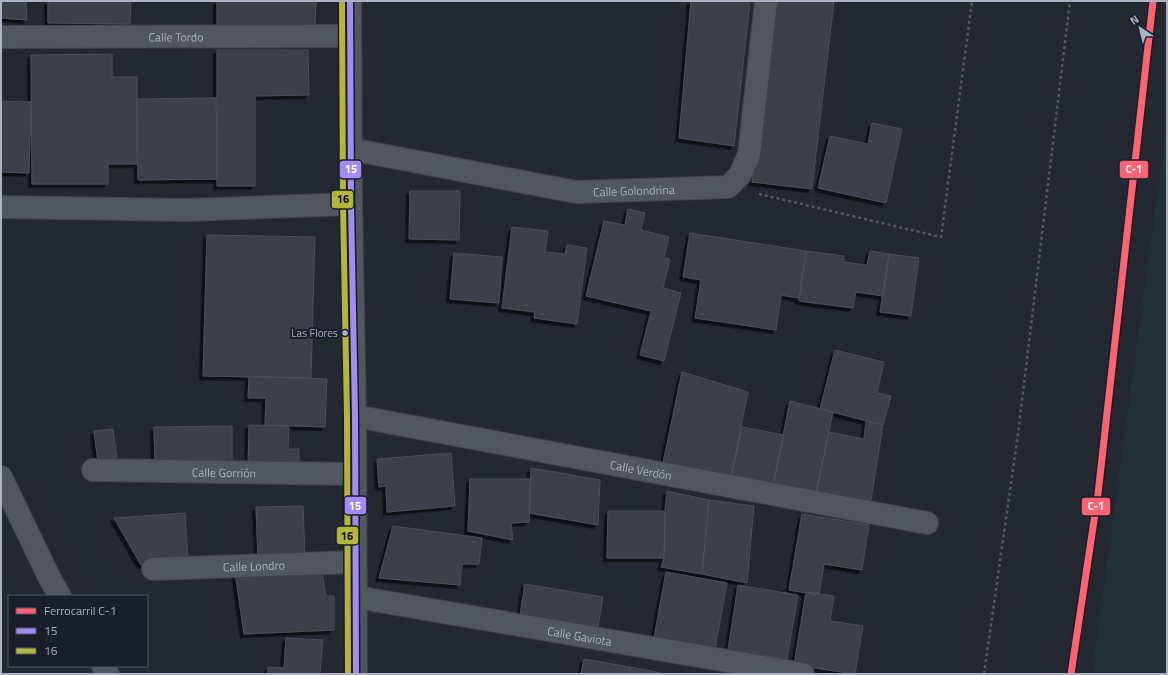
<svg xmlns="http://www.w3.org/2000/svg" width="1168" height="675" font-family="'Titillium Web',sans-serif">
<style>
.green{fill:#213135}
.building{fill:#3c4048;stroke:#4b4f58;filter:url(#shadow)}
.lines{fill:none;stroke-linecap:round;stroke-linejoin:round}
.minor-casing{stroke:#404349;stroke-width:24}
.tertiary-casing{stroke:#404349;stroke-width:24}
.path{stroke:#565a62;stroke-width:2.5;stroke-dasharray:3 3;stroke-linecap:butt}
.minor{stroke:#52565e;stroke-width:22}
.tertiary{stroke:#52565e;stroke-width:22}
.bus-1-casing{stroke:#181e2a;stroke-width:9}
.bus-2-casing{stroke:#181e2a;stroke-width:9}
.bus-1{stroke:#a28bf3;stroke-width:6}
.bus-2{stroke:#b4b63c;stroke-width:6}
.rail-1-casing{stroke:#181e2a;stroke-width:10}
.rail-1{stroke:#ff6270;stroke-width:7}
.bus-dot{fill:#abb2c3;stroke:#181e2a;stroke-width:1.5}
.labels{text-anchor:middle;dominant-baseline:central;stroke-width:4;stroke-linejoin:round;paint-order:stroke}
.bus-label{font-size:11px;fill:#abb2c3;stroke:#181e2a;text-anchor:end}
.street-label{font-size:12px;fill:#abb2c3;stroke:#181e2a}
.line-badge{stroke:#181e2a;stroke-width:1.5}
.badge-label{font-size:11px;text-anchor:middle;font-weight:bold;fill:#fff}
.pale-badge-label{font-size:11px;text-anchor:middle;font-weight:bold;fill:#111}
</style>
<defs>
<filter id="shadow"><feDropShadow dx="-3.5" dy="3.5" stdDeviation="0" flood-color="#0009"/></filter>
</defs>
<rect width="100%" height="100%" fill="#242830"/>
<path class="green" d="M1167,124V674H1092Z"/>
<path class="building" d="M1,1H26L27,20L1,18Z
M48,1H131L130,24L48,23Z
M217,1H316L315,25H217Z
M691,1H750L734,146L679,138Z
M774,1H834L812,189L752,182Z
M217,50H308L309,95L255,96V186H217Z
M112,54V77H137V164H108V184H32L31,55Z
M216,98L217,179L138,180L137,99Z
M1,101L31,102L29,173L1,172Z
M872,123L902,129L886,203L818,188L830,136L868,144Z
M410,191H460L459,240L409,239Z
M628,209L645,213L641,230L669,237L664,258L670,259L663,288L681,293L664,361L640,355L651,311L586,296L604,221L625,225Z
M512,227L548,231L545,252L565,254L567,245L587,248L577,324L534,318L535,312L502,308Z
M690,233L806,251L799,298L781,295L776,330L695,318L701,280L683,277Z
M207,235L315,237L311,378L203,376Z
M806,251L844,256L843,262L867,265L870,251L889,254L883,296L856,292L853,308L799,301Z
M454,253L502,257L499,303L450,299Z
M889,254L919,258L911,316L880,312Z
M835,350L884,362L877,393L891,396L883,425L820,409Z
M682,372L748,392L731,477L663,463Z
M249,376L327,379L325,427L265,425L266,398H248Z
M790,401L833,412L816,493L773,485Z
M866,421L883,425L871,500L816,493L829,432L864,439Z
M249,425L289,426L288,449H299V469L248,468Z
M232,426V465L155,466L154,427Z
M742,427L784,435L773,485L731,477Z
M113,429L117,459L98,462L94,431Z
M451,453L455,506L387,512L386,486L379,487L377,459Z
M531,468L600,480L598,525L529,513Z
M470,479H531L529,522L511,523L513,540L468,531Z
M667,491L709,500L702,574L661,567L664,558L665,511Z
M709,500L754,506L747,583L702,574Z
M303,506L305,557L258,559L256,507Z
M608,511H665L664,558H607Z
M185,513L188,561L141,565L114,518Z
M802,514L869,525L862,570L824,564L819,595L789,590Z
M393,526L482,538L479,564H462L460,585L379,578Z
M235,572H322L326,596H334V630L244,634Z
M666,572L727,583L714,654L653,643Z
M525,584L603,597L597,633L519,620Z
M738,585L798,595L787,659L728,650Z
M806,592L834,596L830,621L863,626L855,674L794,665Z
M286,638L323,640L320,674H268V667L284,668Z
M584,659L630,667L629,674H581Z
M630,667L666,674H629Z"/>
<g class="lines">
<g class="minor-casing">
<g id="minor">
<path id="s1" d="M1,37L350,36"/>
<path id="s2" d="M350,149L576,192L728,187L740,175L749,154L766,1"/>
<path d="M1,207L185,210L351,204"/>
<path id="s3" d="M355,416L927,523"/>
<path id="s4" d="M93,470L354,474"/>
<path id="s5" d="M153,569L355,562"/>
<path id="s6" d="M356,597L803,674"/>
</g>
</g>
<g class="tertiary-casing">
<path id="tertiary" d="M350,1L351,204L355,416L356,674
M1,477L50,579L60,596
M103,666L108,674"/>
</g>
<path class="path" d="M759,194L941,237L972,1
M984,674L1018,434L1070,1"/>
<use href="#minor" class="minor"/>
<use href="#tertiary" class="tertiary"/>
<g class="bus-1-casing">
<path id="bus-1" d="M350,1L351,204L355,416L356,674"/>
</g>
<g class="bus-2-casing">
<path id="bus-2" d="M342,1L343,204L347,416L348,674"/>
</g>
<use href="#bus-1" class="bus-1"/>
<use href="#bus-2" class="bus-2"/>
<g class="rail-1-casing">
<path id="rail-1" d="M1071,674L1098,494L1153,1"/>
</g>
<use href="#rail-1" class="rail-1"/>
</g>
<circle class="bus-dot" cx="345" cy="333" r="3.5"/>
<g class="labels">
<g class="bus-label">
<text x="338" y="333">Las Flores</text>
</g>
<g class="street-label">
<text stroke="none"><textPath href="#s1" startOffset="175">Calle Tordo</textPath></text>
<text stroke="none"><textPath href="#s2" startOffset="288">Calle Golondrina</textPath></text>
<text stroke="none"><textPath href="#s3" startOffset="291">Calle Verdón</textPath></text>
<text stroke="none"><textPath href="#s4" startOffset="131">Calle Gorrión</textPath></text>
<text stroke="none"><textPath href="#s5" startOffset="101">Calle Londro</textPath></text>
<text stroke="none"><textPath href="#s6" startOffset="227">Calle Gaviota</textPath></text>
</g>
</g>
<g class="line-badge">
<rect x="339" y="160" width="23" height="19" rx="4" fill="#a28bf3"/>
<rect x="1119" y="160" width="30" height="19" rx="4" fill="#ff6270"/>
<rect x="331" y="190" width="23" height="19" rx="4" fill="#b4b63c"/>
<rect x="344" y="496" width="23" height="19" rx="4" fill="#a28bf3"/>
<rect x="1081" y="497" width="30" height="19" rx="4" fill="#ff6270"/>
<rect x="336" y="526" width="23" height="19" rx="4" fill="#b4b63c"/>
</g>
<g class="badge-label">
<text x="351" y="173">15</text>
<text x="1134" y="173">C-1</text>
<text x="355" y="510">15</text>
<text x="1096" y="510">C-1</text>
</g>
<g class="pale-badge-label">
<text x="343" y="203">16</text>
<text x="347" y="540">16</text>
</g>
<rect width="1168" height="675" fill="none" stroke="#abb2c3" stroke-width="4"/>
<rect x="8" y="595" width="140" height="72" fill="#181e2a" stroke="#535967"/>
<rect x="16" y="608" width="20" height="6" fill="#ff6270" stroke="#535967"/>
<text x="44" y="615" font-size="12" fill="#abb2c3">Ferrocarril C-1</text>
<rect x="16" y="628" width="20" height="6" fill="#a28bf3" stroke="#535967"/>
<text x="44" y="635" font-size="12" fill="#abb2c3">15</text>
<rect x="16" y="648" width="20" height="6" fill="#b4b63c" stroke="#535967"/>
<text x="44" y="655" font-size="12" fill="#abb2c3">16</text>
<g transform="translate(1140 28) rotate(325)" stroke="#181e2a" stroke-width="3" paint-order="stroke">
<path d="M0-3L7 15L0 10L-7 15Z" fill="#abb2c3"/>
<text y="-6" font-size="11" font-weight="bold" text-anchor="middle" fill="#abb2c3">N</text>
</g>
</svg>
